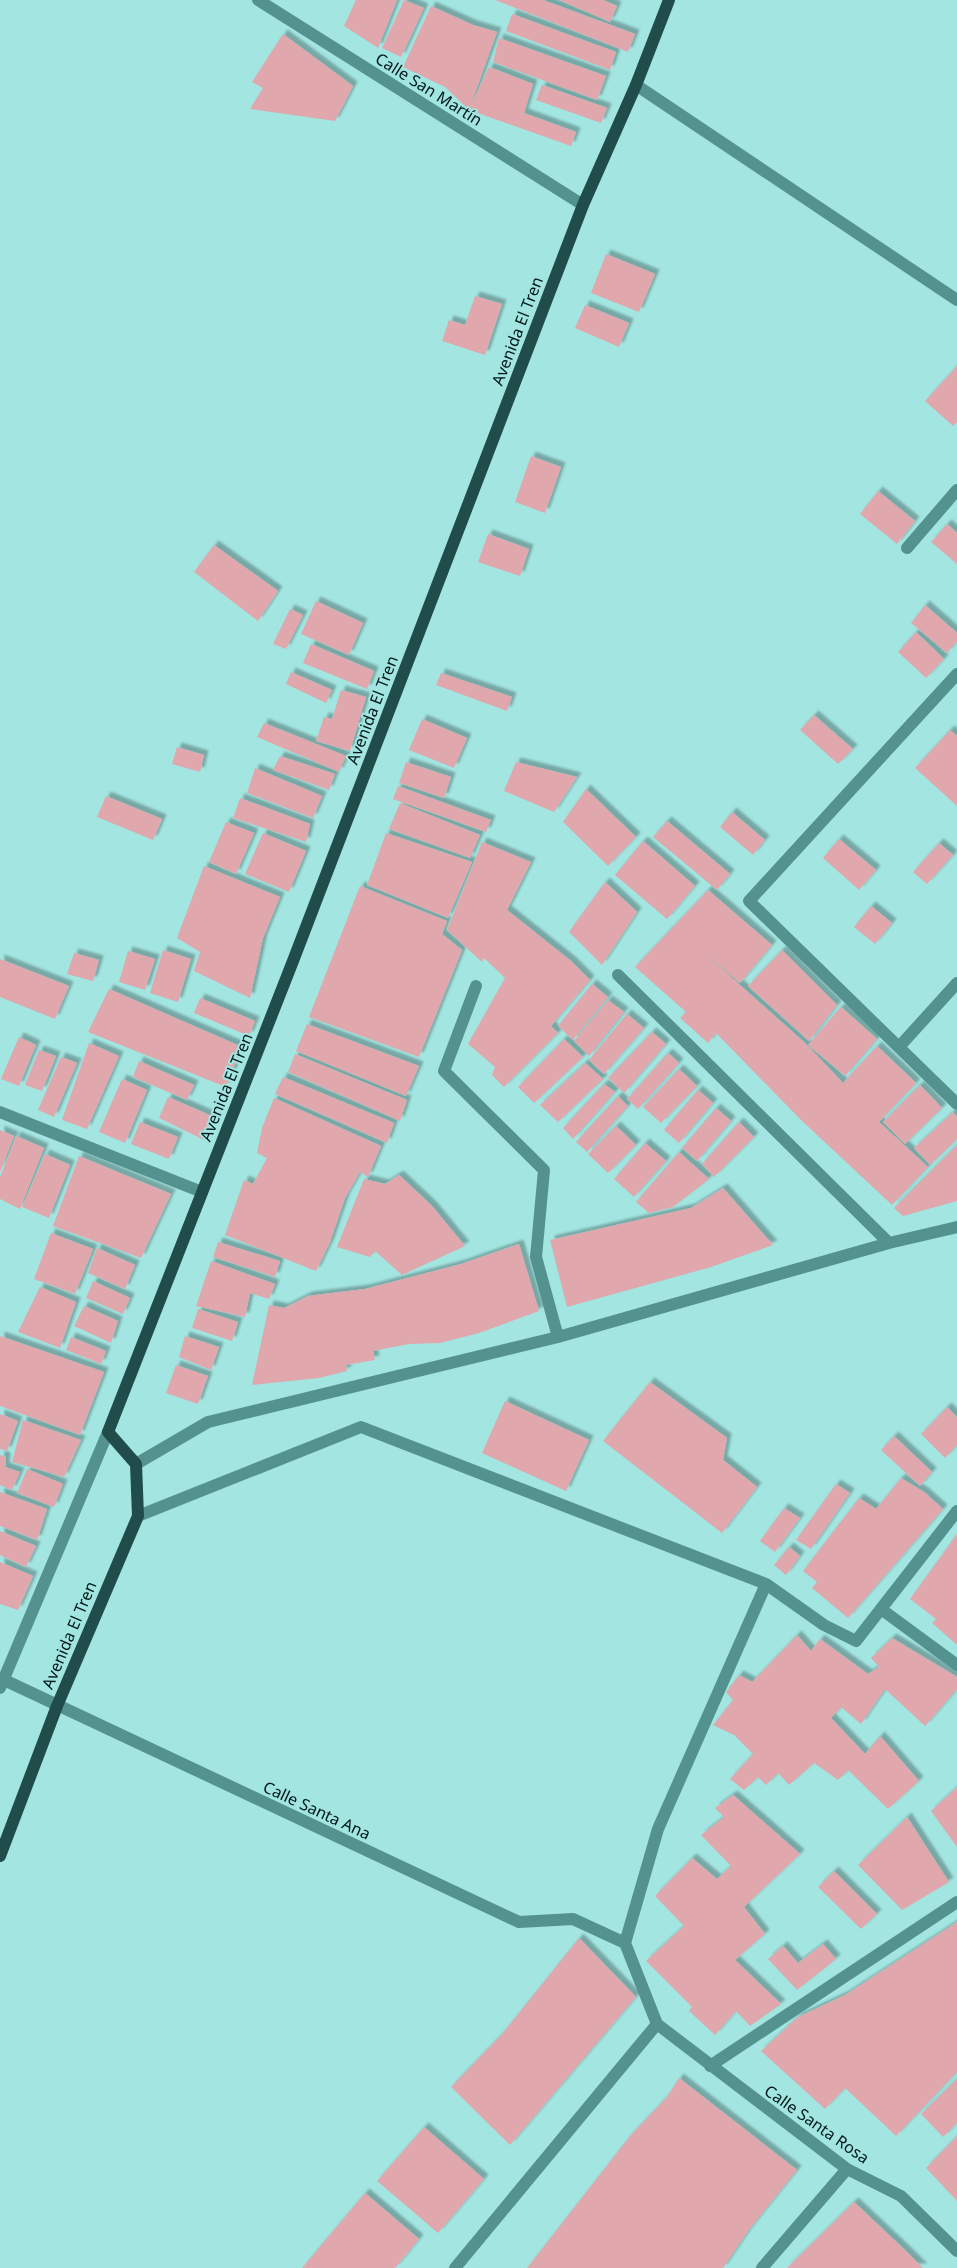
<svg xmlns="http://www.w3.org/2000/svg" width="957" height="2268" font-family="'Noto Sans',sans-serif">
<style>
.building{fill:#e0a7ad;filter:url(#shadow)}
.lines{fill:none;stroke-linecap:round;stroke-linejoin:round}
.minor{stroke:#53928f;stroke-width:12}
.major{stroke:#204d4b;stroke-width:12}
.labels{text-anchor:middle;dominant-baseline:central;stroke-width:4;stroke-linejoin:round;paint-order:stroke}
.street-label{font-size:16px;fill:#001817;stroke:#a2e5e1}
</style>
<defs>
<filter id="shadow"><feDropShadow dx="4.5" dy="-4.5" stdDeviation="1" flood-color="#0004"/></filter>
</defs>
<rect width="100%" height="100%" fill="#a2e5e1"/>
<path class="building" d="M356,0H397L378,48L344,26Z
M404,0L424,8L401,57L382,48Z
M495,0H543L635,34L628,52Z
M559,0H603L617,6L610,22Z
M431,6L473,25L497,32L470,107L489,67L533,84L524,113L576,132L571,146L469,110L445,87L403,67Z
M512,14L616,52L610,70L506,31Z
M283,34L353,86L335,121L250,109L263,88L252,82Z
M499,38L606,76L597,100L493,62Z
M542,85L607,108L601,123L536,100Z
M606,254L655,274L639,312L591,293Z
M475,296L502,304L485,355L442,341L449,320L465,325Z
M585,305L629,323L619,347L575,328Z
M957,366V422L953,426L925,401Z
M531,456L561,467L545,513L515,502Z
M878,491L915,521L897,544L860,514Z
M947,524L957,533V564L931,542Z
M488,534L529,549L520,576L478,562Z
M214,545L278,591L258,621L194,572Z
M316,601L363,623L349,655L301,634Z
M925,605L957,633V641L947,653L911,623Z
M290,609L303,615L286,649L273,644Z
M916,632L944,659L926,678L898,652Z
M311,644L374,671L367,689L303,663Z
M291,672L332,690L326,703L286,684Z
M441,673L512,697L507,711L436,685Z
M341,690L366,697L350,751L316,741L324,717L332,719Z
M814,715L853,749L838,764L800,730Z
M422,719L467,738L454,768L409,750Z
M264,723L346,756L339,772L257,737Z
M950,730L957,736V806L915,768Z
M177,747L204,755L200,772L172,764Z
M280,756L335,774L329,790L273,770Z
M406,762L451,777L444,798L399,783Z
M516,762L577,777L554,812L504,791Z
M255,768L322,796L313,818L247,793Z
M398,786L491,820L486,832L393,799Z
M586,789L636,837L608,866L563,822Z
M106,796L162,819L153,840L97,817Z
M240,798L310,824L306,842L233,818Z
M400,803L480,835L470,858L389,829Z
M732,812L765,840L753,855L720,827Z
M667,821L730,874L717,890L653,837Z
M226,822L254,833L236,874L209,862Z
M263,833L306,851L289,892L245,874Z
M386,833L472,862L448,918L367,885Z
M839,839L876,870L859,890L823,858Z
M643,841L695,886L667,919L615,875Z
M482,842L531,862L507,910L571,961L590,980L551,1026L558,1033L504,1087L492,1075L495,1067L468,1044L505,978L484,958L482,962L447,930Z
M939,843L953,855L927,884L913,872Z
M204,866L280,897L263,938L250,998L194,971L200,952L177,938Z
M605,882L637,912L602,965L569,932Z
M360,886L447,921L442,934L462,950L419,1057L309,1017Z
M708,890L772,945L740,983L703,952L805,1043L843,1083L877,1046L916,1083L879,1122L928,1167L892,1205L801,1120L716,1033L708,1043L680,1018L686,1012L635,967Z
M871,906L892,923L875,944L854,927Z
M163,950L191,959L178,1002L150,993Z
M782,950L837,1005L809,1041L748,986Z
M128,951L155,959L145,990L119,982Z
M74,953L99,960L93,981L67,974Z
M0,959L69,986L55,1019L0,997Z
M592,984L608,997L573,1040L558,1026Z
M109,989L242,1047L226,1087L88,1032Z
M200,998L255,1021L249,1036L194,1013Z
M608,1000L624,1012L589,1056L574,1041Z
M841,1007L877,1039L845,1076L808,1045Z
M627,1014L644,1028L604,1074L589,1060Z
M307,1024L419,1066L406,1096L296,1051Z
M652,1032L666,1044L624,1093L608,1078Z
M19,1037L36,1045L19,1086L1,1079Z
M564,1039L583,1057L534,1103L518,1087Z
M89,1043L119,1056L87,1129L62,1120Z
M39,1050L56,1056L42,1091L25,1085Z
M668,1053L679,1063L638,1109L627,1099Z
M295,1054L407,1100L400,1121L288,1072Z
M61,1057L77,1063L54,1117L38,1110Z
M139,1061L194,1085L187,1100L133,1077Z
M585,1063L603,1079L558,1122L540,1105Z
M679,1069L697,1086L661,1123L643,1107Z
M283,1077L394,1123L387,1143L275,1094Z
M122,1079L147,1090L125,1143L99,1132Z
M604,1084L615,1092L573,1139L563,1128Z
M920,1085L942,1108L905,1144L883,1122Z
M698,1090L713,1103L679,1143L664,1130Z
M618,1096L628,1106L587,1152L576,1142Z
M168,1097L214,1117L204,1140L159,1118Z
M274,1098L381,1146L368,1177L360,1172L345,1198L330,1242L316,1271L225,1235L244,1180L253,1184L267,1158L257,1153L262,1128Z
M716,1108L731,1121L697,1161L682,1148Z
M953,1112L957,1117V1139L930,1165L914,1148Z
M140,1122L178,1137L169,1159L131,1144Z
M739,1122L754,1137L714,1177L702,1164Z
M616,1126L636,1145L608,1173L588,1154Z
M0,1130L14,1136L0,1172Z
M16,1136L44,1148L20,1209L0,1199V1177Z
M645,1143L666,1161L634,1197L614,1179Z
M957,1145V1201L903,1216L894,1208Z
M679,1152L709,1179L673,1207L649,1213L636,1202Z
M45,1154L70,1165L49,1218L22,1207Z
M79,1156L171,1194L141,1258L53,1226Z
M399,1175L432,1206L465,1246L402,1275L375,1251L370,1257L337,1247L364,1179L385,1184Z
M723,1188L773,1245L711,1267L567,1307L550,1240L691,1208Z
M51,1233L93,1249L75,1294L34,1279Z
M218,1242L280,1261L275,1277L213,1257Z
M519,1244L539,1311L479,1333L440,1343L409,1344L373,1351L375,1360L346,1365L347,1371L319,1378L252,1385L269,1305L284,1308L308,1296L365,1289L461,1264Z
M97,1248L135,1265L125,1289L88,1273Z
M211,1261L275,1284L269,1299L250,1293L245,1317L196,1306Z
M93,1281L130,1298L123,1314L86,1298Z
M40,1287L76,1302L60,1348L18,1332Z
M84,1306L118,1321L111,1343L74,1326Z
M198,1309L238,1322L232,1341L192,1328Z
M0,1336L104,1372L80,1435L0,1406Z
M185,1336L219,1347L211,1370L179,1357Z
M71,1337L106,1351L101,1364L66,1350Z
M176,1365L208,1376L198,1404L166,1393Z
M650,1382L727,1438L723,1460L757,1487L722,1533L603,1441Z
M505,1401L589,1440L566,1491L482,1453Z
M947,1407L957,1417V1445L945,1458L921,1434Z
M0,1414L18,1421L7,1451L0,1449Z
M23,1420L81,1440L64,1477L12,1462Z
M894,1436L932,1472L920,1486L881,1450Z
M0,1455L6,1457L5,1467L20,1472L12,1490L0,1485Z
M27,1469L63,1484L54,1507L17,1493Z
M901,1478L924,1492L943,1509L848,1618L812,1588L817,1582L803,1571L859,1498L876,1509Z
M836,1484L850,1493L811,1549L796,1540Z
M0,1492L47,1509L37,1540L0,1526Z
M784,1508L800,1518L775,1552L760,1541Z
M0,1531L36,1546L26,1567L0,1555Z
M957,1534V1645L932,1623L936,1619L910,1599Z
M789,1547L800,1556L786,1575L774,1565Z
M0,1562L33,1576L18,1610L0,1604Z
M797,1635L811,1651L820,1639L868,1674L879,1667L871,1658L892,1638L957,1677V1689L925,1726L885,1689L861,1724L841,1707L831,1718L865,1754L880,1736L919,1781L888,1809L848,1770L838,1780L814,1763L789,1785L778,1773L766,1785L758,1777L744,1790L730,1779L753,1754L734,1735L713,1725L733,1700L726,1692L739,1675L752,1682Z
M957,1787V1847L931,1811Z
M733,1795L800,1854L744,1907L765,1934L735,1960L781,2004L750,2026L736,2011L715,2035L689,2011L692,2007L646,1961L684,1926L655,1896L692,1858L717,1879L731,1866L701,1835L724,1817L715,1808Z
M907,1817L949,1882L902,1910L858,1865Z
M834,1871L877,1914L861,1929L818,1887Z
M957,1922V2072L896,2136L845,2088L825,2109L761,2051L798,2017L845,1995Z
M579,1938L636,1997L510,2145L451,2087L502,2034Z
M823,1944L836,1959L797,1990L768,1959L783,1946L798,1963Z
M679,2078L797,2170L748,2231L723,2268H527L630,2136L667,2097Z
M957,2079V2123L943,2137L921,2114Z
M424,2127L484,2179L438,2233L377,2181Z
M957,2136V2201L926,2168Z
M365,2193L419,2239L395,2268H302Z
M854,2202L908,2253L923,2268H787Z"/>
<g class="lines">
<path class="minor" d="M258,0L583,205
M636,85L957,300
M907,548L957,490
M957,674L749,901L957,1104
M618,975L889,1243
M476,986L444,1071L544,1170L536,1257L558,1337
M899,1047L957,983
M0,1112L202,1192
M136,1464L208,1422L558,1337L889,1243L957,1227
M138,1516L361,1427L766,1584L824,1625L856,1641L957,1511
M766,1584L658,1829L625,1943L657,2024L847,2169L901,2196L957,2251
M881,1609L957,1665
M0,1678L519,1922L573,1919L625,1943
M0,1688L108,1432
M710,2066L957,1902
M455,2268L657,2024
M762,2268L847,2169"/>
<path class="major" d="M0,1856L57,1706L138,1516L136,1464L108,1432L293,961L583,205L636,85L669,0"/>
</g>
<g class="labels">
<g class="street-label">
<text transform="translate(429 89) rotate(32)">Calle San Martín</text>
<text transform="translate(517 331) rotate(-69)">Avenida El Tren</text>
<text transform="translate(372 710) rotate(-69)">Avenida El Tren</text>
<text transform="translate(226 1087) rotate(-68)">Avenida El Tren</text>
<text transform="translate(69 1635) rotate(-67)">Avenida El Tren</text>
<text transform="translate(317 1810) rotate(25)">Calle Santa Ana</text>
<text transform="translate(817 2124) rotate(35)">Calle Santa Rosa</text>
</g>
</g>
</svg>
